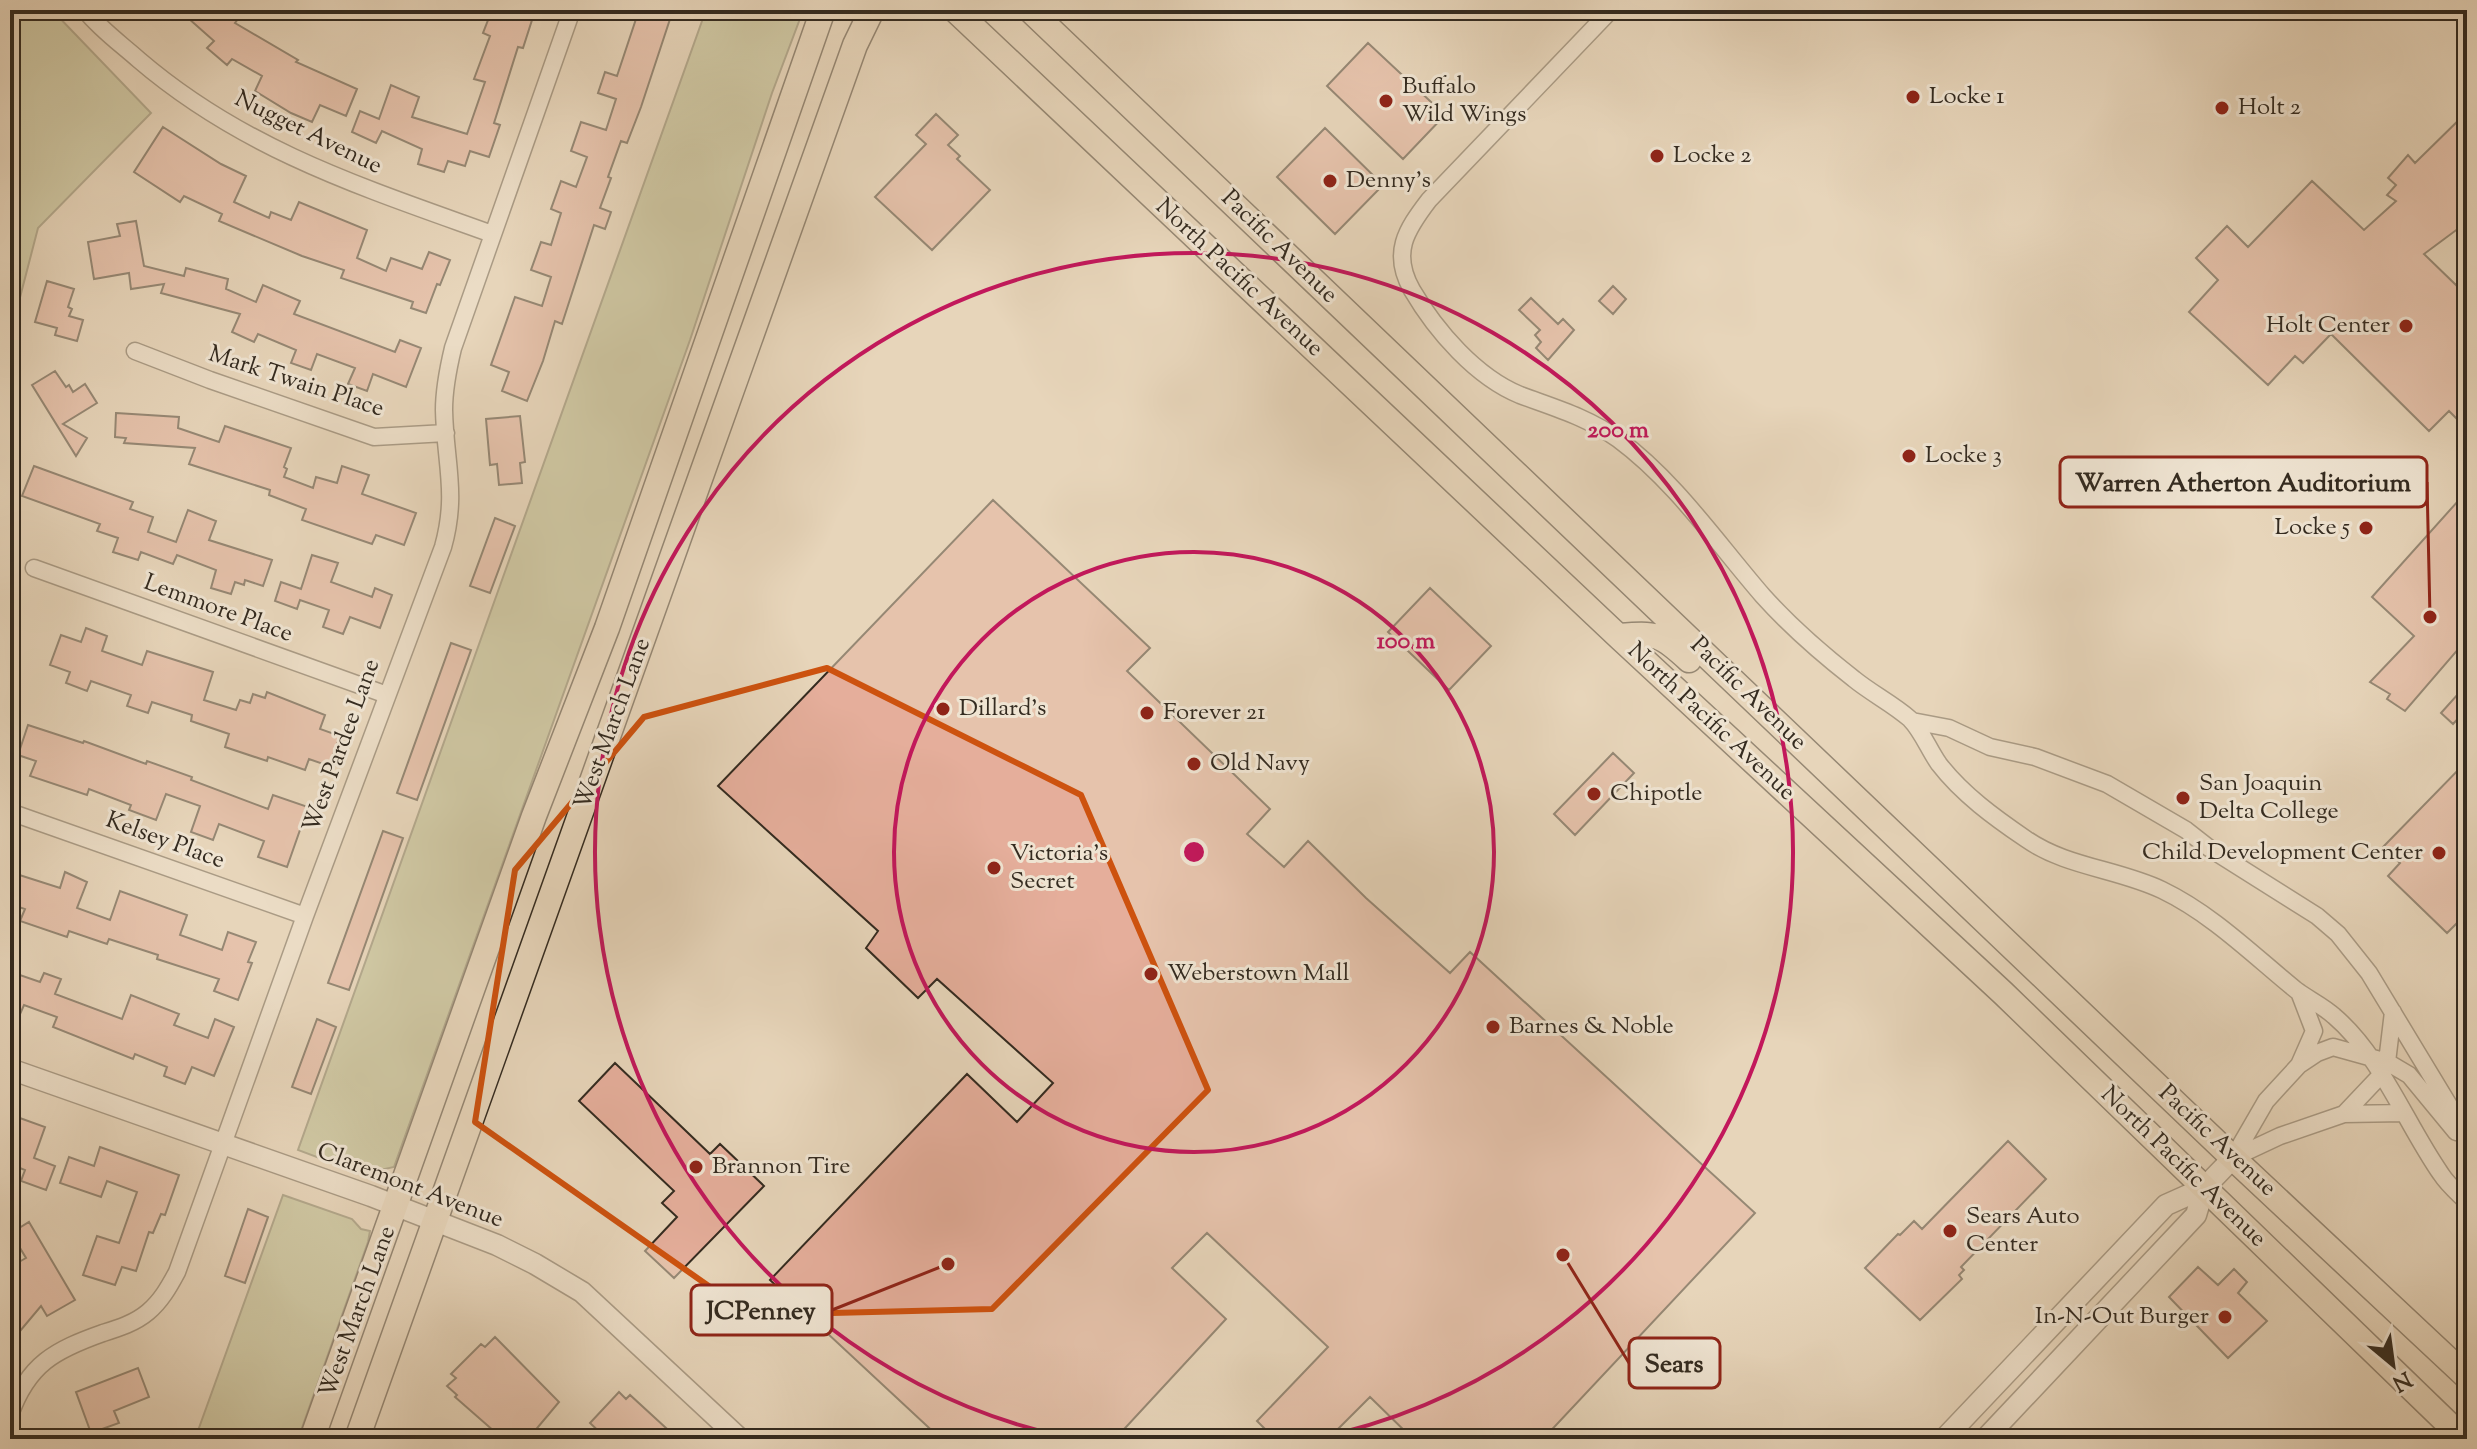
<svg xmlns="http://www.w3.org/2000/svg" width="2477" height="1449" font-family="'Sorts Mill Goudy',serif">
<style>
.green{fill:#b7bd8f;stroke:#767458;stroke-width:2}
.building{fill:#e5ae9b;stroke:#342b20;stroke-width:2}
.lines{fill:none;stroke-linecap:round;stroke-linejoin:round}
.minor-casing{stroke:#615646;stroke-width:19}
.tertiary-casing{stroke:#615646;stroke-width:23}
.primary-casing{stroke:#342b20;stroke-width:27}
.minor{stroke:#efe4d2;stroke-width:16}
.tertiary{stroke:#efe4d2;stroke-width:20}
.primary{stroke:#e7d5ba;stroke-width:24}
.marked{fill:none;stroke:#cd520f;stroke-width:6;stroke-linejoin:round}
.ring{fill:none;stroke:#c2185b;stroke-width:4}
.poi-dot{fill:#8f2418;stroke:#efe4d2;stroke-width:3}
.labels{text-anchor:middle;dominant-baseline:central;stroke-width:6;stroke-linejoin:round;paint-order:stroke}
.poi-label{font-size:24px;fill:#342b20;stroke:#efe4d2;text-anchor:start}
.street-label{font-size:24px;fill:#342b20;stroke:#efe4d2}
.centre{fill:#c2185b;stroke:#efe4d2;stroke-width:4}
.ring-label{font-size:24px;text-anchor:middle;font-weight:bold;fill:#c2185b;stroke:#efe4d2;stroke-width:6;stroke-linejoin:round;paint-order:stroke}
.leader{fill:none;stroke:#8f2418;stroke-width:3}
.callout-dot{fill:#8f2418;stroke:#efe4d2;stroke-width:3}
.callout{fill:#efe4d2;stroke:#8f2418;stroke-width:3}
.callout-label{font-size:26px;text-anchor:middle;font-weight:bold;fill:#342b20}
</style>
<rect width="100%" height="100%" fill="#e7d5ba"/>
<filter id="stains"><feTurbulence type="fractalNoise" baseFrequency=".0025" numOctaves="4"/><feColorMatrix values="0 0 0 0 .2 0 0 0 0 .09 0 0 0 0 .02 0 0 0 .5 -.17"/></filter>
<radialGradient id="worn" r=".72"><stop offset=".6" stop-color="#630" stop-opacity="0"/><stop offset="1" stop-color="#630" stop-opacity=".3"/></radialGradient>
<path class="green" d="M10,10H52L151,113L38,228L10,336Z
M706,10H799L801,16L772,93L690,340L394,1167L362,1174L298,1150Z
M283,1195L352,1219L361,1229L370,1231L368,1242L298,1439H195Z"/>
<path class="building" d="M179,10H245L235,23L298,60L296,62L357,89L346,116L320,105L312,122L291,113L255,91L262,76L232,59L227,65L207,48L214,41Z
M492,10H507L532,20L523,48L518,47L494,123L500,125L489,157L470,151L465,166L448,161L444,172L418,164L422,149L382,131L376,143L352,132L360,111L379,119L391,85L419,97L412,117L467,134L485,82L474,79L490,36L483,33Z
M639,10H673L641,107L627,143L621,141L608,177L611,178L600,208L611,212L605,229L594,225L562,324L555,321L543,361L527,401L502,391L509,372L491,365L515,297L542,306L551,277L531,270L541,242L551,245L561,213L551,209L561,181L576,187L587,157L571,151L581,122L606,130L616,99L598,93L605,72L617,76Z
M1368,43L1445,115L1403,159L1327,86Z
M2467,112V236L2459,228L2424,254L2456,285L2467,274V411L2458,420L2449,411L2429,431L2331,334L2303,363L2295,356L2268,385L2189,312L2218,280L2196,258L2227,226L2248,247L2312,181L2364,230L2396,201L2387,195L2396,185L2388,178L2408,155L2415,163Z
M936,114L958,135L948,145L960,156L957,159L990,190L932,250L875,197L926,144L916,135Z
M163,127L221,164L246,176L234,202L269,218L271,212L291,220L299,202L367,230L357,258L386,271L391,258L422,269L429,252L450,260L440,285L437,284L426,313L411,308L413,302L341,278L344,270L302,256L219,221L222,214L184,196L180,202L134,172Z
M1325,128L1383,185L1335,234L1277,177Z
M136,221L144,266L184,276L186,268L228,279L226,289L256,302L263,285L300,301L294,314L395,352L400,340L421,348L406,387L373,374L367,391L348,384L355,368L317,354L311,370L291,363L296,350L258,334L254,342L232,332L240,314L161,293L164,284L131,289L129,273L94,279L88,242L120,236L117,224Z
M47,281L74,289L68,307L72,309L69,316L83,320L77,341L55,335L57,328L35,322Z
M1613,286L1626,299L1613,314L1599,301Z
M1531,298L1558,324L1563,319L1574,330L1548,360L1536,348L1541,342L1535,335L1540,330L1519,310Z
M55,371L66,387L69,385L73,392L85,384L97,403L63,424L87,438L76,456L32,385Z
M116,413L179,417L178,428L219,442L225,426L291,448L284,467L287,469L284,477L313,488L316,477L337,483L342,466L369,475L362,494L416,513L404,545L376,535L372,544L302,520L306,509L269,495L270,490L189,464L195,448L124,443L126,438L115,437Z
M520,416L525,462L520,463L522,483L499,485L497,464L490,465L486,419Z
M34,466L133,502L130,509L153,517L148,532L176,542L188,510L216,521L209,540L272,560L263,586L245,580L244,585L235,582L231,594L211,588L216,570L177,555L173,564L141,552L138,560L113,552L118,538L97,531L100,524L22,496Z
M2467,491V639L2405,711L2387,699L2390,694L2370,682L2414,636L2372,597Z
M993,500L1150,648L1127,671L1270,809L1247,834L1284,867L1308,841L1366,898L1450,973L1470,952L1755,1213L1543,1439H1413L1370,1397L1328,1439H1275L1257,1421L1328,1347L1207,1233L1172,1268L1226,1319L1115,1439H941L770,1280L967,1074L1017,1122L1053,1083L937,979L918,998L866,948L878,931L718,786Z
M495,518L515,526L490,593L470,586Z
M312,555L338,563L331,582L372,597L375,588L392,595L380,628L350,617L343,634L323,627L329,610L300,600L297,609L275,601L281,582L301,589Z
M1430,588L1491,646L1449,690L1388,632Z
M86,628L107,636L102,651L142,665L147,651L213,672L204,700L236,710L240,700L250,703L253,694L265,698L267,692L325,715L320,729L340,736L329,766L309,759L305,770L268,757L267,761L225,747L229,734L191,721L192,715L152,702L148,713L127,706L131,695L91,681L87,691L66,683L70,672L50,665L61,635L81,642Z
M451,643L471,650L417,800L397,793Z
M2467,684V709L2453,724L2441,713Z
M28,725L83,743L84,741L146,764L147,761L192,777L191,780L268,809L273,795L308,807L287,867L258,857L264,841L219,824L213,840L191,832L200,806L166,794L156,820L129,810L131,805L89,789L87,795L30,776L36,761L18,755Z
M1613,753L1634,773L1575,835L1554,814Z
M2467,761V913L2447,933L2388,876L2400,863L2383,847Z
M383,831L403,838L349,990L328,983Z
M10,872L60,888L65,872L87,882L77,908L110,920L120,891L187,915L180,935L222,950L228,932L256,942L248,962L252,963L238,1000L214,991L219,979L157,959L158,955L109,939L107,944L69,931L67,937L20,921L25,909L10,904Z
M44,973L61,979L55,994L122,1019L131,995L179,1014L174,1025L208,1038L215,1019L234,1027L214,1076L192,1067L185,1084L164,1076L167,1067L135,1054L133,1059L53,1027L57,1017L24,1005L10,1037V992L17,974L40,982Z
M317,1019L336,1027L311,1094L292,1087Z
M615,1063L710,1154L720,1144L764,1186L674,1278L645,1251L677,1217L662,1203L674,1191L579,1101Z
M17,1117L45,1127L34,1158L55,1166L46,1190L21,1181L25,1170L10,1164V1136Z
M2008,1141L2046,1179L1961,1267L1964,1270L1959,1275L1962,1279L1920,1320L1865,1268L1898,1234L1900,1235L1914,1221L1922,1229Z
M100,1147L179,1175L165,1215L161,1214L153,1233L149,1232L136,1271L122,1267L115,1285L83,1275L97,1236L119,1243L137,1192L107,1181L101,1197L60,1183L69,1157L94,1166Z
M248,1209L268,1217L245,1283L225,1276Z
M29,1222L75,1300L47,1316L41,1306L10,1343V1267L26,1258L11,1233Z
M2198,1267L2218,1285L2234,1269L2247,1282L2238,1293L2267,1321L2228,1358L2169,1297Z
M495,1337L559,1402L528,1439H503L455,1397L457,1395L447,1386L456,1378L451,1374L481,1344L485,1347Z
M138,1368L149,1397L114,1411L119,1423L91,1433L76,1392Z
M619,1392L626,1399L630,1395L678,1439H607L590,1423Z"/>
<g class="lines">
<g class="minor-casing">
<path id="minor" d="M85,10C100,29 121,44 139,60C244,150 364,188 492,234
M1611,10L1429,200C1406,230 1391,253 1412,290C1436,331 1476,377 1520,395C1555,408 1587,417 1618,439C1675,481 1717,543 1763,596C1790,626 1822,654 1854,679C1871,693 1893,704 1910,719C1922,731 1929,750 1939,764C1962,794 1995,818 2026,839C2066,867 2118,869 2162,890C2212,914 2253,955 2296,990C2308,999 2323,1006 2334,1016C2381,1056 2406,1124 2441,1174C2448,1185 2458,1193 2467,1202
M135,351L210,380L374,437L446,433
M34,568L387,695
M1912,721L1949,728L1990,747L2035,757L2107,784L2186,830L2209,848L2317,916L2338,934L2369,973L2467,1135
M10,812L305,916
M2299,1065L2317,1053L2333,1047L2387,1062L2409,1075L2456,1132
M2344,1114L2380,1076L2387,1062L2393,1012
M2233,1158L2266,1101L2299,1065L2314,1031L2299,992
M2233,1158L2280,1136L2344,1114L2404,1113
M10,1415C28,1364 55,1350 103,1333C119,1328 135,1323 148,1312C161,1301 169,1287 177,1272L305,916L443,547C458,494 445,462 444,410C444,389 448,369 453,348L572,10"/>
</g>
<g class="tertiary-casing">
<path id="tertiary" d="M10,1069L371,1196L497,1245L535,1264L582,1292L740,1439
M1944,1439L2166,1205L2204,1188L2233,1158
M1985,1439L2196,1215L2204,1188"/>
</g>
<g class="primary-casing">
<path id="primary" d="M955,10L1618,636L2003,993L2464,1439
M1030,10L2233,1158L2467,1377
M1618,636C1657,633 1660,633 1689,660
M312,1439L534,816L607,628L823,10
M357,1439L855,45L872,10"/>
</g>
<use href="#minor" class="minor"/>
<use href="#tertiary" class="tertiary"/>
<use href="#primary" class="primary"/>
</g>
<path d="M0 0H2477V1449H0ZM827,668L1081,795L1208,1090L992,1309L750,1315L475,1122L515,870L644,717Z" fill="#e7d5ba" fill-opacity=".55" fill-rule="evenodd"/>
<path class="marked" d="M827,668L1081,795L1208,1090L992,1309L750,1315L475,1122L515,870L644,717Z"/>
<g class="ring">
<circle cx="1194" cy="852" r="300"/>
<path d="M1075 1439A599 599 0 1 1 1313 1439"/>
</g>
<g class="poi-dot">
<circle cx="1913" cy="97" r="8"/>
<circle cx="1386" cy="101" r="8"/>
<circle cx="2222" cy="108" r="8"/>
<circle cx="1657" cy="156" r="8"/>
<circle cx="1330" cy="181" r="8"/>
<circle cx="2406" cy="326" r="8"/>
<circle cx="1909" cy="456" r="8"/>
<circle cx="2366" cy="528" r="8"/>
<circle cx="943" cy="709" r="8"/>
<circle cx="1147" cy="713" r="8"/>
<circle cx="1194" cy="764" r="8"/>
<circle cx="1594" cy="794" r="8"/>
<circle cx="2183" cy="798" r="8"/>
<circle cx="2439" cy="853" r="8"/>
<circle cx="994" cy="868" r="8"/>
<circle cx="1151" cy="974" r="8"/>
<circle cx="1493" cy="1027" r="8"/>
<circle cx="696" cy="1167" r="8"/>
<circle cx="1950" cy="1231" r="8"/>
<circle cx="2225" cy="1317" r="8"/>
</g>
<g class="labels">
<g class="poi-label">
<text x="1402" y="87">Buffalo<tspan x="1402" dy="28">Wild Wings</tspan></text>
<text x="1929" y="97">Locke 1</text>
<text x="2238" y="108">Holt 2</text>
<text x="1673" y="156">Locke 2</text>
<text x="1346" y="181">Denny's</text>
<text x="2390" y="326" text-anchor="end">Holt Center</text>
<text x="1925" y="456">Locke 3</text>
<text x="2350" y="528" text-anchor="end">Locke 5</text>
<text x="959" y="709">Dillard's</text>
<text x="1163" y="713">Forever 21</text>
<text x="1210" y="764">Old Navy</text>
<text x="2199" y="784">San Joaquin<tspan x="2199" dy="28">Delta College</tspan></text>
<text x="1610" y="794">Chipotle</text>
<text x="2423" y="853" text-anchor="end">Child Development Center</text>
<text x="1010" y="854">Victoria's<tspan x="1010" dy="28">Secret</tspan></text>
<text x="1167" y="974">Weberstown Mall</text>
<text x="1509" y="1027">Barnes &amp; Noble</text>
<text x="712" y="1167">Brannon Tire</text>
<text x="1966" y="1217">Sears Auto<tspan x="1966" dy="28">Center</tspan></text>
<text x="2209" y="1317" text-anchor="end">In-N-Out Burger</text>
</g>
<g class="street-label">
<text transform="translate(308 133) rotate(26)">Nugget Avenue</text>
<text transform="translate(1279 247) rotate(44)">Pacific Avenue</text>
<text transform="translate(1239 278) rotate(43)">North Pacific Avenue</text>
<text transform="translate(296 382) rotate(18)">Mark Twain Place</text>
<text transform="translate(218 609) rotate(20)">Lemmore Place</text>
<text transform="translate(1748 694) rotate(44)">Pacific Avenue</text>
<text transform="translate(1711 722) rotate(43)">North Pacific Avenue</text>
<text transform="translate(613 724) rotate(-70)">West March Lane</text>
<text transform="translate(342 746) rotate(-70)">West Pardee Lane</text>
<text transform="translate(165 841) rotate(20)">Kelsey Place</text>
<text transform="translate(2217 1141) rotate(43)">Pacific Avenue</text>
<text transform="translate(2183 1167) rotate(44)">North Pacific Avenue</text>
<text transform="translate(410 1186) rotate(21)">Claremont Avenue</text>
<text transform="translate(358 1312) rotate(-70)">West March Lane</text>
</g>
</g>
<circle cx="1194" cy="852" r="12" class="centre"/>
<g class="ring-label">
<text x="1618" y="437">200 m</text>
<text x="1406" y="648">100 m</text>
</g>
<path class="leader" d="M2430 617L2427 482M948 1264L832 1310M1563 1255L1629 1363"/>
<g class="callout-dot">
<circle cx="2430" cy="617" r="8"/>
<circle cx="948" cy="1264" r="8"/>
<circle cx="1563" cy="1255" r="8"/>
</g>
<g class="callout">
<rect x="2060" y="457" width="367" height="50" rx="8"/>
<rect x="691" y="1285" width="141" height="50" rx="8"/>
<rect x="1629" y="1338" width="91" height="50" rx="8"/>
</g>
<g class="callout-label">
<text x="2243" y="491">Warren Atherton Auditorium</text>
<text x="761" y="1319">JCPenney</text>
<text x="1674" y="1372">Sears</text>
</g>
<rect width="2477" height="1449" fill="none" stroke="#e7d5ba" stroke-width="40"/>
<rect x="12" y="12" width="2453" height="1425" fill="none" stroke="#342b20" stroke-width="4"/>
<rect x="20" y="20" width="2437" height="1409" fill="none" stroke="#342b20" stroke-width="2"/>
<g transform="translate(2393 1365) rotate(151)" stroke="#efe4d2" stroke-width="6" paint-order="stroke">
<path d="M0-6L14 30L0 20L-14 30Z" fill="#342b20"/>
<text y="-12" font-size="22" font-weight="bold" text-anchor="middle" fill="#342b20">N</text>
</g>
<rect width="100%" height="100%" filter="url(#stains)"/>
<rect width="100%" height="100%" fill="url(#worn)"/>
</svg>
